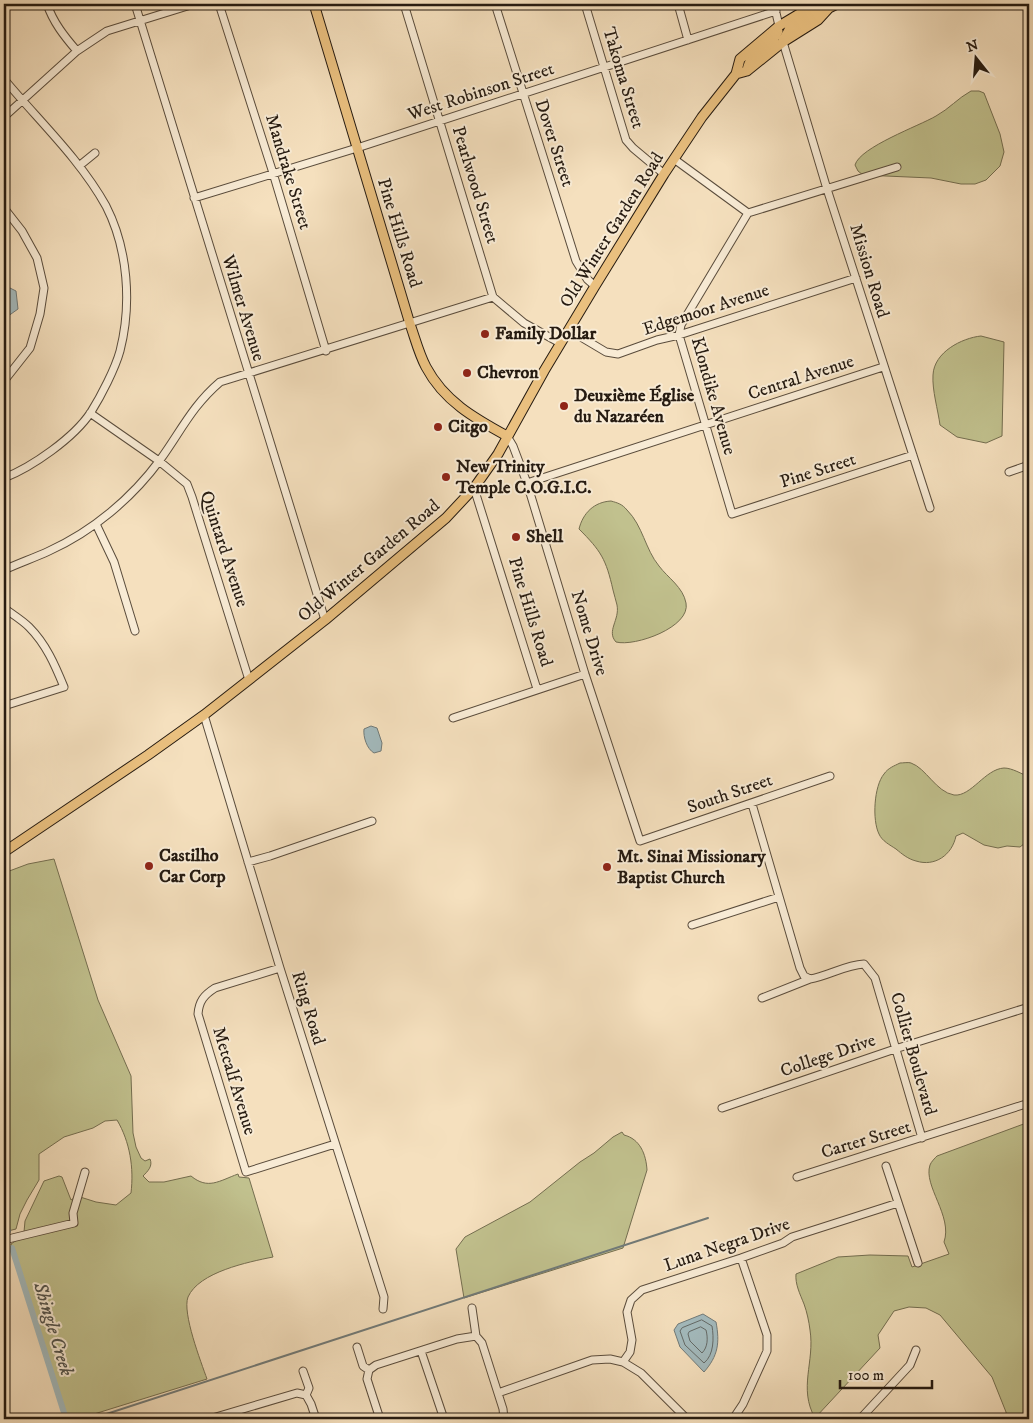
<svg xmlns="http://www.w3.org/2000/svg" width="1033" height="1423" font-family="'IM FELL DW Pica',serif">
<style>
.green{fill:#c1c18e;stroke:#746e50}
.water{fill:#a3babd;stroke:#717a78}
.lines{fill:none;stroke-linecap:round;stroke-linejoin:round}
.shore{stroke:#646a67;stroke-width:1}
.stream{stroke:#717a78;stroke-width:2}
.canal{stroke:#a3babd;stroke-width:6}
.minor-casing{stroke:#5a4c3c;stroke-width:9}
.major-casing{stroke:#261b11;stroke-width:11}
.minor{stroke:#f8ebd5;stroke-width:7}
.major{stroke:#eac07f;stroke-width:9}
.poi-dot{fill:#8f2418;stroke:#f8ebd5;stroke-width:2}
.labels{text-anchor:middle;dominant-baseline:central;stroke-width:4;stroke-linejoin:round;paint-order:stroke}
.street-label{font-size:18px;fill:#261b11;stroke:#f8ebd5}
.poi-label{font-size:18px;font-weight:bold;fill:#261b11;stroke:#f8ebd5;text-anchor:start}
.water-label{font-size:19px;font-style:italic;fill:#52534d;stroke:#f8ebd5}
</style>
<rect width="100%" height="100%" fill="#f5e0be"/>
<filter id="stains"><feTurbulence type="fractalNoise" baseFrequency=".004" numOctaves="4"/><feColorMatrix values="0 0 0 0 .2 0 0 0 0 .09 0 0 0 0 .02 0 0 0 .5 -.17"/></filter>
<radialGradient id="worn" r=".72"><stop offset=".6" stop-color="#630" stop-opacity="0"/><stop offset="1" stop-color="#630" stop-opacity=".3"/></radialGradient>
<path class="green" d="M971,91H979L984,93L1000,134L1004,152L1000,166L986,180L975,184H961L931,178L863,175L858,171L855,165C860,147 919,126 936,116C949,109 958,98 971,91Z
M981,336L1004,342L1002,436L986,443L957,437L940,425C938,410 932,390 933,375C934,352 962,338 981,336Z
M611,501C618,503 622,504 627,510C643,526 645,549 659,566C668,578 683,587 686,603C691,627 635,647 616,642C606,631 620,620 617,605C616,600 614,595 613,590C606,559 601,551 579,529C583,513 594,502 611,501Z
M900,763C903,763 909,762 911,763C926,768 936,792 954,795C971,797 985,769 1004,768C1012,768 1022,774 1029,777V840L1020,847L1007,846L998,848L984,845L963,833L956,836C952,855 935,867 916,861C908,859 902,854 896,849C890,845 882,841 879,834C872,820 874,786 884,774C888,768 894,766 900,763Z
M54,859L98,1000L131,1076L133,1133L136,1147L141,1158L145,1161L150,1159C153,1166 148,1171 143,1176L149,1182H164L191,1176C208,1190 219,1181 238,1174L239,1177L249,1178L273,1257C248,1262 199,1272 188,1297C182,1313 201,1362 207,1379L78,1419H66L11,1244L17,1240L24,1232L25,1221L44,1181L59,1176L62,1177L71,1200L77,1196L96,1202L116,1205L131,1193C134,1168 130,1142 117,1120L105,1121L93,1128L64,1137L39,1154V1180L27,1200L20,1214L16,1229L8,1231L4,1216V873L28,864Z
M1029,1122V1419H1007L1006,1412L992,1377L940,1315L926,1308L909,1307L894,1311L878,1335L880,1348L815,1418C798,1388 815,1362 810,1330C809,1322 807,1312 804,1304C800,1294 795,1284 796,1274L838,1257L870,1255L908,1256L912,1267L949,1254L944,1242C953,1216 923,1186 930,1165C931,1162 935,1158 937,1156Z
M622,1132L624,1135C640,1139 646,1154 647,1170L623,1248L464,1298L456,1249L465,1237L530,1202L580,1162L594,1153L613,1137Z"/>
<path class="water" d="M4,285L16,291L18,309L4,319Z
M371,726L377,728L382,743L381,751L374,753C367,749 363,737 364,729Z
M703,1314L716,1322C720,1343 718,1356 704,1372L680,1347L674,1330L678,1324Z"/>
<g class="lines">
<path class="shore" d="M702,1320L712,1326C714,1338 714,1355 704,1363L685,1345L680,1331L682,1328Z
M701,1327L706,1330C708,1338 708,1347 702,1353L690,1341L688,1334L689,1332Z"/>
<path class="stream" d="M91,1419L708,1218"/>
<path class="canal" d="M4,1219L8,1231
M12,1248L66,1419"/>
<g class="minor-casing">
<path id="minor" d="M47,4C53,22 64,36 77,51
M135,4L325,620
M219,4L273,173L326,351
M404,4L493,297L524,323L560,343
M495,4L576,261L587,279L595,286
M585,4L626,140L633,148L664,174
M678,4L688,40
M774,4L779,26
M783,42L827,189L930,508
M4,79C38,120 80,159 106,206C128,249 132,304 120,351C115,369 101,396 91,412C74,438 32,467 4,478
M4,117L77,51L107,31L194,4
M674,159L748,213
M79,166L95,153
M194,198L357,148L776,11
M4,208L22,231L37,258L44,288L40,314L30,348L4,381
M748,213L681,325L679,335L732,514L913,455
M748,213L897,167
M569,330L606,352L618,354L657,340L679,335L856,278
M90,413L159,461L187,484L192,497L249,680
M507,436L513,446L527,483L585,674L640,841L830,776
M1009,472L1029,465
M527,483L883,367
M474,488L537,689
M96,524L114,562L135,631
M4,570C19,563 34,558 49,551C93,531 132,498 160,460C181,431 192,406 220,382L493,297
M4,608C12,614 22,620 29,627C46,644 55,665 64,687L4,706
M204,715L280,968L384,1297L383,1309
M453,718L585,674
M752,804L800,968L804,976L810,979C828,976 845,965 864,964L875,978L922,1138
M248,862L270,856L372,821
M692,925L779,897
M280,968L215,988C204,995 199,1001 198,1014L246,1172L335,1144
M762,998L810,979
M722,1108L895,1049L1029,1007
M886,1166L918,1263
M797,1177L1029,1103
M4,1240L74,1223L73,1213L85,1172
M472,1308L476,1336L482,1343L503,1409L504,1419
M357,1347L363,1366L369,1370L367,1379L380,1419
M421,1351L444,1419
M623,1362L630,1352L632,1340L627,1312L631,1300L642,1290L741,1258L783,1243L792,1237L898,1203
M369,1370L376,1365L457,1339L476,1336
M303,1371L309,1388L306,1395
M498,1393L592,1360L610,1359L623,1362L641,1373L687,1419
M306,1395L311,1404L316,1419
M209,1419L297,1393L306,1395
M733,1419L743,1404L767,1351V1335L741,1258
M860,1419L910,1365L916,1350"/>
</g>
<g class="major-casing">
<path id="major" d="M314,4L410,324C415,338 419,354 426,367C444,401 474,418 507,436
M783,41L789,30L817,10
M747,71C750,50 771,49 778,31
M736,74L747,71L783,42L818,20L829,8L837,4
M4,852L148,755L204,715L325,620L446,518L474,488L498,454L544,371L595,286L664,174L702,117L736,74L740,59L779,26L804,11L822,7L829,8"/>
</g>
<use href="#minor" class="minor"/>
<use href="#major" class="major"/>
</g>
<g class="poi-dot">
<circle cx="485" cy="334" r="5"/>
<circle cx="467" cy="373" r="5"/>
<circle cx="564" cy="406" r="5"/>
<circle cx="438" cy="427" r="5"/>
<circle cx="446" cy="477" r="5"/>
<circle cx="516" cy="537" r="5"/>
<circle cx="149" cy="866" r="5"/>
<circle cx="607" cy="867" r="5"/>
</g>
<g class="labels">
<g class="street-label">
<text transform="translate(623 78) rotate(73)">Takoma Street</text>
<text transform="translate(481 92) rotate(-18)">West Robinson Street</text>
<text transform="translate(554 143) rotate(72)">Dover Street</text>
<text transform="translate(288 172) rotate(73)">Mandrake Street</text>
<text transform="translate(475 185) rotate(73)">Pearlwood Street</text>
<text transform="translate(612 230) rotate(-58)">Old Winter Garden Road</text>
<text transform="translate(399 233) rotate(73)">Pine Hills Road</text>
<text transform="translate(869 271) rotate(73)">Mission Road</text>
<text transform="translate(243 308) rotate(73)">Wilmer Avenue</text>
<text transform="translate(706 310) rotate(-18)">Edgemoor Avenue</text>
<text transform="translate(801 378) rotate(-18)">Central Avenue</text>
<text transform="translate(713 396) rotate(74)">Klondike Avenue</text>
<text transform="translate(818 471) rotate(-18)">Pine Street</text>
<text transform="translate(224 549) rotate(72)">Quintard Avenue</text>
<text transform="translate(369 561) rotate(-40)">Old Winter Garden Road</text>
<text transform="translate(530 612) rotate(73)">Pine Hills Road</text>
<text transform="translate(589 633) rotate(73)">Nome Drive</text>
<text transform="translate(730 794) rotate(-19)">South Street</text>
<text transform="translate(308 1008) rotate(73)">Ring Road</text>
<text transform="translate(913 1054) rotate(74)">Collier Boulevard</text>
<text transform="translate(828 1056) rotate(-19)">College Drive</text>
<text transform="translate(234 1081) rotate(73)">Metcalf Avenue</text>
<text transform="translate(866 1140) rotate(-17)">Carter Street</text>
<text transform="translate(727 1245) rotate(-19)">Luna Negra Drive</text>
</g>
<g class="poi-label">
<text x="495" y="334">Family Dollar</text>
<text x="477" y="373">Chevron</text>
<text x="574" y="396">Deuxième Église<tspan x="574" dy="21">du Nazaréen</tspan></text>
<text x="448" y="427">Citgo</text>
<text x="456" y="467">New Trinity<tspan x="456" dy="21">Temple C.O.G.I.C.</tspan></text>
<text x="526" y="537">Shell</text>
<text x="159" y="856">Castilho<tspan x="159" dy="21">Car Corp</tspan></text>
<text x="617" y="857">Mt. Sinai Missionary<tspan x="617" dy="21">Baptist Church</tspan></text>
</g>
<g class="water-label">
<text transform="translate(53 1329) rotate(73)">Shingle Creek</text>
</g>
</g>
<rect width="1033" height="1423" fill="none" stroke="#f5e0be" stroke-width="20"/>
<rect x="5" y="5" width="1023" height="1413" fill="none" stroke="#261b11" stroke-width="2.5"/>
<rect x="10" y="10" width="1013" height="1403" fill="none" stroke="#261b11"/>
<g transform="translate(976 58) rotate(343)" stroke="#f8ebd5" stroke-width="4" paint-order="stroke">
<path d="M0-4L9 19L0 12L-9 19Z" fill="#261b11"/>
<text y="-8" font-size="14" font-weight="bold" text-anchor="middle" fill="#261b11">N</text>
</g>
<path d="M840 1380v8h92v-8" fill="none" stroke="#261b11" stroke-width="2.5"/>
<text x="848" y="1380" font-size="15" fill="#261b11" stroke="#f8ebd5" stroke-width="4" paint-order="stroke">100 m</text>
<rect width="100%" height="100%" filter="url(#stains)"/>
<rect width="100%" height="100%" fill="url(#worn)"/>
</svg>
